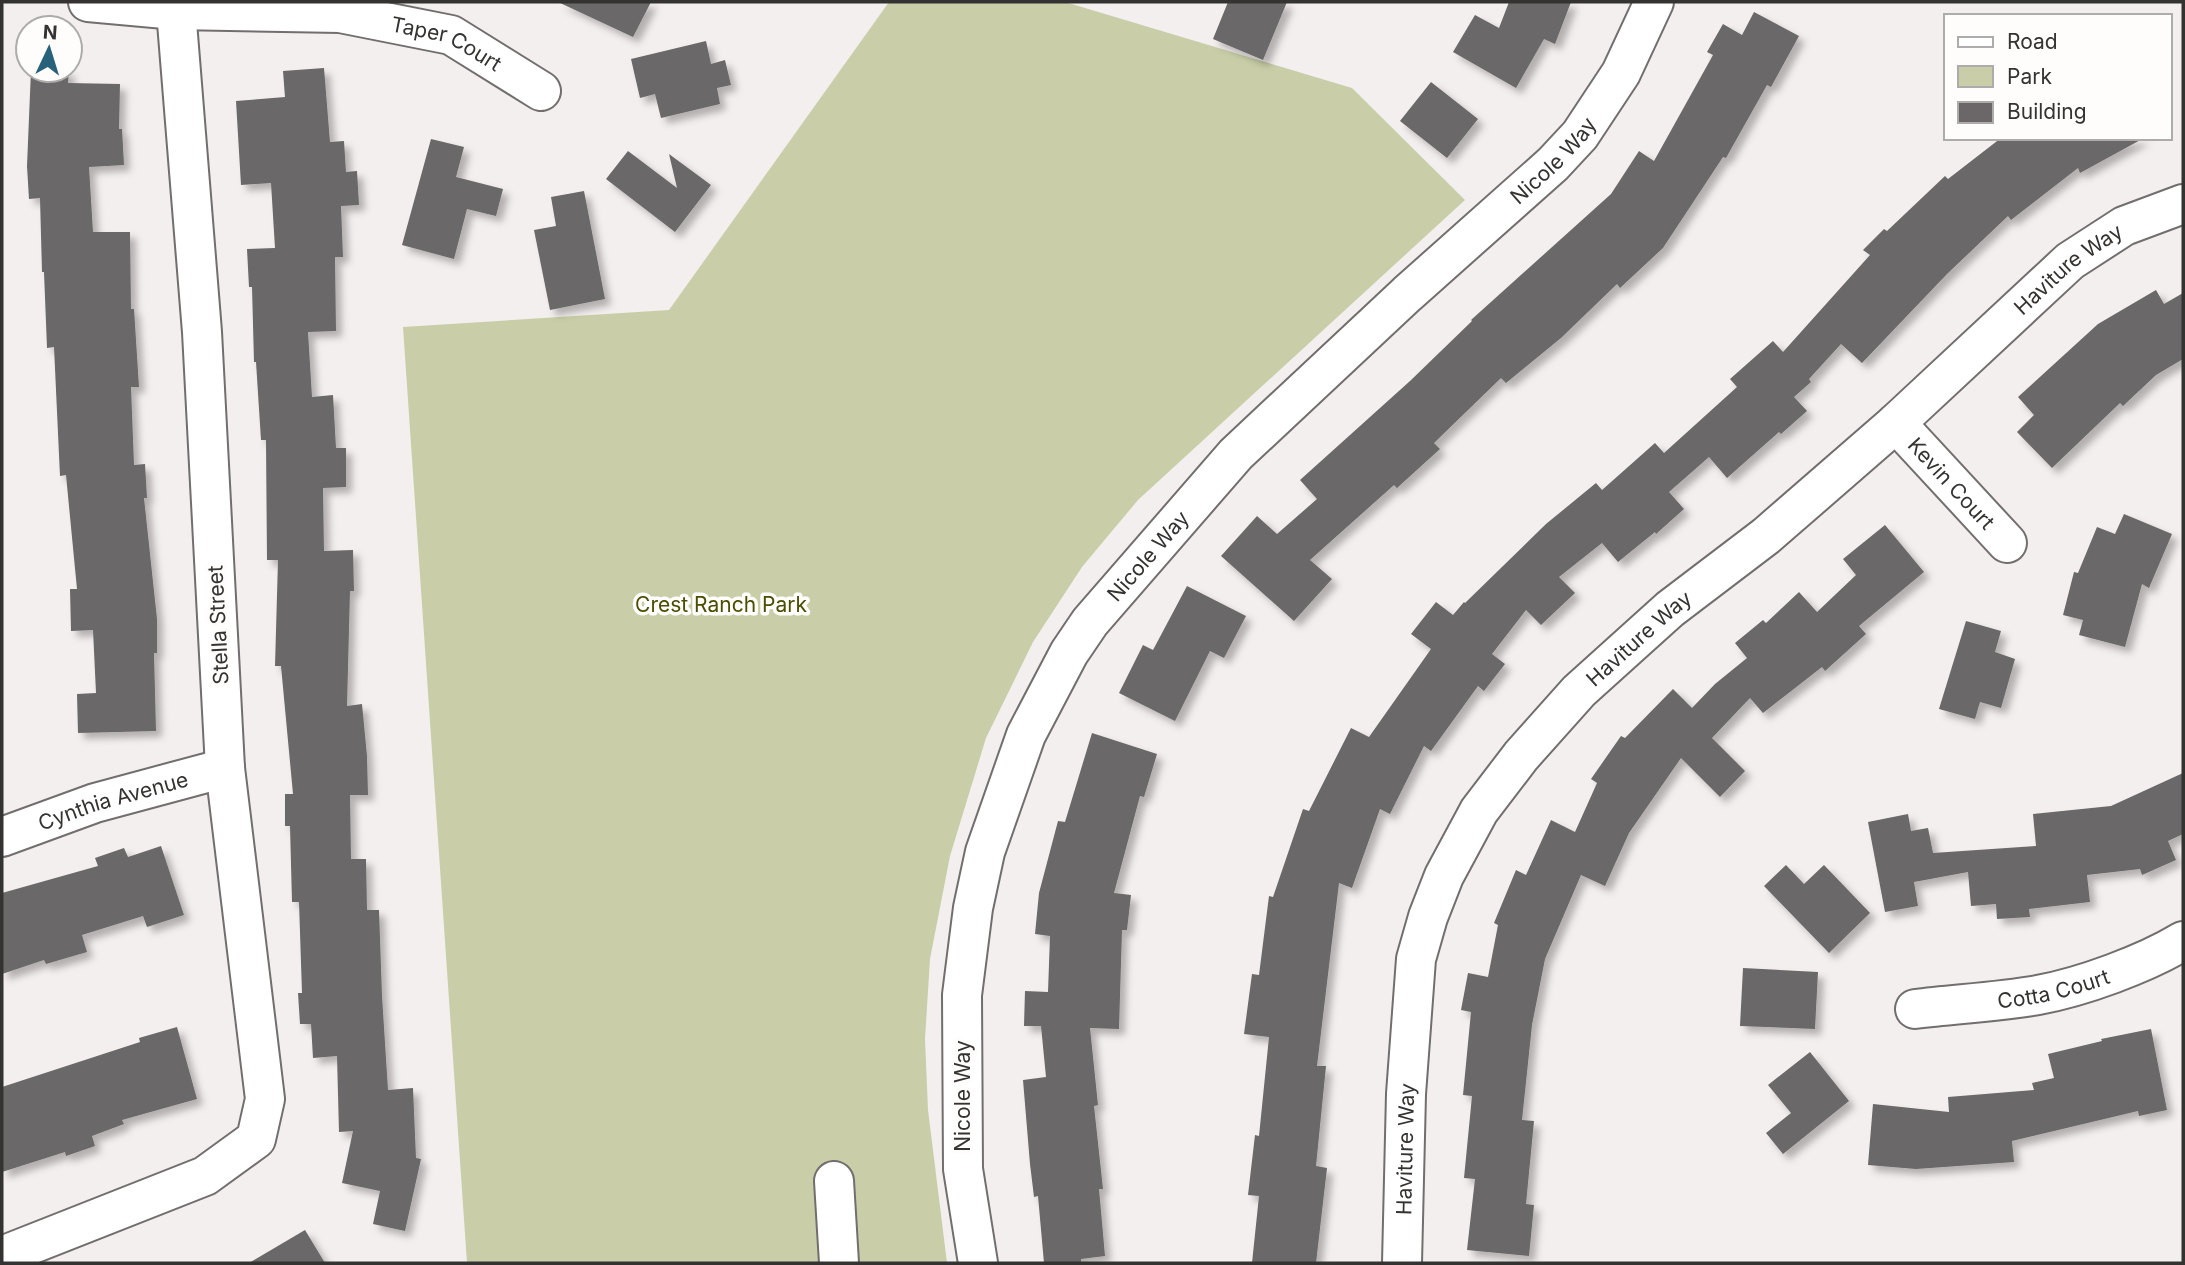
<svg xmlns="http://www.w3.org/2000/svg" width="2185" height="1265" font-family="Inter,sans-serif">
<style>
.green{fill:#c9cea8}
.building{fill:#6b6768;filter:url(#shadow)}
.lines{fill:none;stroke-linecap:round;stroke-linejoin:round}
.minor-casing{stroke:#726e6d;stroke-width:42}
.minor{stroke:#fff;stroke-width:38}
.labels{text-anchor:middle;dominant-baseline:central;stroke-width:7;stroke-linejoin:round;paint-order:stroke}
.street-label{font-size:21px;fill:#343332;stroke:#fffdfc}
.park-label{font-size:21px;fill:#4a4e00;stroke:#fffdfc}
</style>
<defs>
<filter id="shadow"><feDropShadow dx="6" dy="6" stdDeviation="3.5" flood-color="#0004"/></filter>
</defs>
<rect width="100%" height="100%" fill="#f3efee"/>
<path class="green" d="M889,2H1065L1352,88L1465,200L1138,500L1082,567L1033,642L986,738L950,856L930,959L925,1039L928,1110L947,1263H467L403,327L669,310Z"/>
<path class="building" d="M558,2H651L633,37Z
M1228,2H1287L1263,60L1213,39Z
M1509,2H1571L1555,44L1544,39L1516,88L1453,52L1475,15L1499,28Z
M1754,12L1799,36L1771,87L1767,85L1726,158L1723,157L1663,248L1620,288L1617,284L1561,338L1506,383L1501,378L1434,443L1440,449L1397,488L1394,485L1310,560L1332,579L1294,621L1221,556L1257,516L1277,534L1317,499L1300,480L1410,381L1472,321L1471,320L1611,194L1639,151L1654,161L1713,55L1707,52L1723,24L1742,35Z
M706,41L711,64L725,60L731,85L717,88L720,104L661,118L655,94L640,98L631,59Z
M324,68L330,142L344,141L346,172L357,171L359,205L341,206L343,257H335L336,331L308,332L312,397L333,395L336,448H346V487L323,488L324,551L353,550L354,591H350L347,706L362,704L367,756L368,795H350L351,859H366L367,910H379L382,996L388,1090L413,1088L416,1158L421,1159L405,1231L373,1224L380,1191L342,1183L353,1131L339,1132L337,1056L313,1058L311,1024H300L298,993H302L299,902H292L290,826H285V794H293L281,666H275L278,560H267L266,440H261L256,362H254L252,287H249L247,249L275,248L271,183L241,185L236,101L285,97L283,71Z
M31,70H69L68,83L120,84L119,129H122L124,165L89,167L93,232H130L131,309H134L139,387H131L134,465L145,464L147,498H144L157,619V653H154L156,731L78,733L77,694L96,693L93,630L71,631L70,589H77L66,475L60,476L54,347L47,348L44,272H42L40,198L29,199L27,166Z
M1431,82L1478,119L1447,158L1400,121Z
M2001,138H2144L2080,173L2078,168L2011,220L2008,216L1947,274L1862,363L1841,344L1809,379L1811,382L1794,397L1807,411L1781,434L1779,432L1727,478L1709,457L1669,492L1684,509L1656,534L1655,532L1618,562L1602,543L1559,577L1575,593L1541,625L1526,610L1492,654L1505,664L1484,691L1478,686L1431,751L1424,746L1390,814L1380,809L1352,888L1339,883L1317,1066H1326L1316,1166L1327,1168L1316,1263H1252L1259,1196L1248,1195L1255,1135L1259,1136L1269,1037L1244,1034L1252,974L1259,975L1269,896L1273,897L1303,809L1309,811L1351,728L1369,737L1431,649L1411,634L1436,602L1453,615L1464,602L1465,603L1546,524L1596,483L1602,490L1655,443L1664,453L1737,387L1730,379L1773,341L1783,352L1870,255L1863,250L1884,229L1887,231L1945,176L1948,179Z
M431,139L464,147L456,177L503,189L496,216L467,209L454,259L402,245Z
M628,151L677,188L669,154L711,185L675,232L606,179Z
M584,191L605,299L550,310L534,230L556,226L551,197Z
M2156,290L2164,304L2183,293V359L2156,375L2123,406L2120,403L2052,468L2017,432L2034,415L2018,397L2098,324Z
M2124,514L2172,534L2149,588L2142,584L2125,647L2079,635L2083,620L2063,615L2074,572L2078,573L2097,527L2115,534Z
M1885,525L1924,572L1859,626L1866,634L1825,671L1822,667L1763,713L1750,698L1712,738L1745,771L1720,797L1681,758L1629,833L1605,886L1581,875L1545,959L1532,1025L1522,1120L1534,1121L1526,1204L1534,1205L1529,1256L1467,1250L1475,1179L1464,1178L1472,1096L1463,1095L1471,1012L1461,1010L1468,973L1488,977L1498,925L1494,923L1516,870L1526,875L1551,820L1575,832L1597,783L1591,779L1621,736L1625,738L1673,689L1692,708L1715,684L1747,658L1735,643L1763,620L1766,623L1799,592L1817,612L1856,575L1843,559Z
M1187,586L1246,616L1224,658L1210,651L1175,721L1119,693L1143,645L1153,650Z
M1966,621L2001,631L1995,652L2015,659L2001,708L1980,702L1975,719L1939,709Z
M1092,733L1157,754L1144,797L1140,796L1114,893L1131,895L1127,930H1122L1119,1029L1090,1028L1098,1105L1094,1106L1103,1189H1099L1105,1256L1081,1259V1263H1044L1038,1196L1034,1197L1030,1164L1023,1080L1046,1077L1041,1026H1024L1025,991L1048,992L1050,936L1035,934L1039,893L1058,821L1065,822Z
M2183,773V834L2168,841L2176,860L2142,875L2140,869L2087,875L2090,902L2029,909L2030,917L1997,919L1996,904L1971,906L1968,872L1914,882L1918,906L1885,912L1868,822L1908,814L1911,831L1928,828L1933,853L2036,846L2033,814L2111,806Z
M161,846L184,915L147,927L143,916L82,935L87,952L46,964L44,960L2,974V893L98,866L95,858L124,848L128,857Z
M1786,865L1804,884L1824,865L1870,913L1829,953L1764,886Z
M1743,968L1818,972L1815,1029L1740,1026Z
M177,1027L197,1099L122,1120L124,1124L92,1136L95,1146L66,1156L65,1152L2,1172V1087L140,1042L139,1038Z
M2151,1029L2167,1110L2139,1116L2138,1111L2012,1141L2014,1162L1916,1169L1868,1165L1873,1104L1949,1112L1948,1097L2034,1090L2032,1083L2054,1078L2048,1054L2102,1041L2101,1039Z
M1810,1052L1849,1101L1783,1154L1766,1133L1791,1113L1768,1085Z
M305,1230L325,1263H249Z"/>
<g class="lines">
<g class="minor-casing">
<g id="minor">
<path id="s1" d="M88,2L176,10L340,13L451,35L541,91"/>
<path id="s2" d="M1896,423L2007,543"/>
<path id="s3" d="M2,837L95,803L225,768"/>
<path id="s4" d="M1915,1009C1955,1004 1997,1002 2038,995C2082,987 2145,964 2183,941"/>
<path d="M834,1181L839,1263"/>
<path d="M2,1256L205,1176L256,1139L265,1099L225,768L202,332L176,10"/>
<path id="s5" d="M978,1263L963,1169L962,995L973,908L985,852L1026,735L1069,653L1090,622L1236,454L1407,294L1553,164L1580,135L1621,73L1654,2"/>
<path id="s6" d="M1402,1263L1406,1094L1416,959L1428,917L1444,876L1479,811L1521,756L1579,691L1670,609L1766,536L1896,423L2070,261L2124,226L2183,204"/>
</g>
</g>
<use href="#minor" class="minor"/>
</g>
<g class="labels">
<g class="street-label">
<text stroke="none"><textPath href="#s1" startOffset="364">Taper Court</textPath></text>
<text stroke="none"><textPath href="#s5" startOffset="1323">Nicole Way</textPath></text>
<text stroke="none"><textPath href="#s6" startOffset="1269">Haviture Way</textPath></text>
<text stroke="none"><textPath href="#s2" startOffset="82">Kevin Court</textPath></text>
<text stroke="none"><textPath href="#s5" startOffset="756">Nicole Way</textPath></text>
<text transform="translate(218 625) rotate(-93)">Stella Street</text>
<text stroke="none"><textPath href="#s6" startOffset="702">Haviture Way</textPath></text>
<text stroke="none"><textPath href="#s3" startOffset="117">Cynthia Avenue</textPath></text>
<text stroke="none"><textPath href="#s4" startOffset="140">Cotta Court</textPath></text>
<text transform="translate(962 1096) rotate(-90)">Nicole Way</text>
<text stroke="none"><textPath href="#s6" startOffset="114">Haviture Way</textPath></text>
</g>
<g class="park-label">
<text x="721" y="604">Crest Ranch Park</text>
</g>
</g>
<rect width="2185" height="1265" fill="none" stroke="#343332" stroke-width="7"/>
<rect x="1944" y="14" width="228" height="126" fill="#fffdfc" stroke="#aeacab" stroke-width="2"/>
<rect x="1958" y="37" width="35" height="10" fill="#ffffff" stroke="#aeacab" stroke-width="2"/>
<text x="2007" y="49" font-size="21" fill="#343332">Road</text>
<rect x="1958" y="66" width="35" height="21" fill="#c9cea8" stroke="#aeacab" stroke-width="2"/>
<text x="2007" y="84" font-size="21" fill="#343332">Park</text>
<rect x="1958" y="102" width="35" height="21" fill="#6b6768" stroke="#aeacab" stroke-width="2"/>
<text x="2007" y="119" font-size="21" fill="#343332">Building</text>
<g transform="translate(49 49) rotate(4)"><circle r="33" fill="#fffdfc" stroke="#aeacab" stroke-width="2"/>
<path d="M0-5L12 26L0 18L-12 26Z" fill="#27617a"/>
<text y="-10" font-size="19" font-weight="bold" text-anchor="middle" fill="#343332">N</text>
</g>
</svg>
